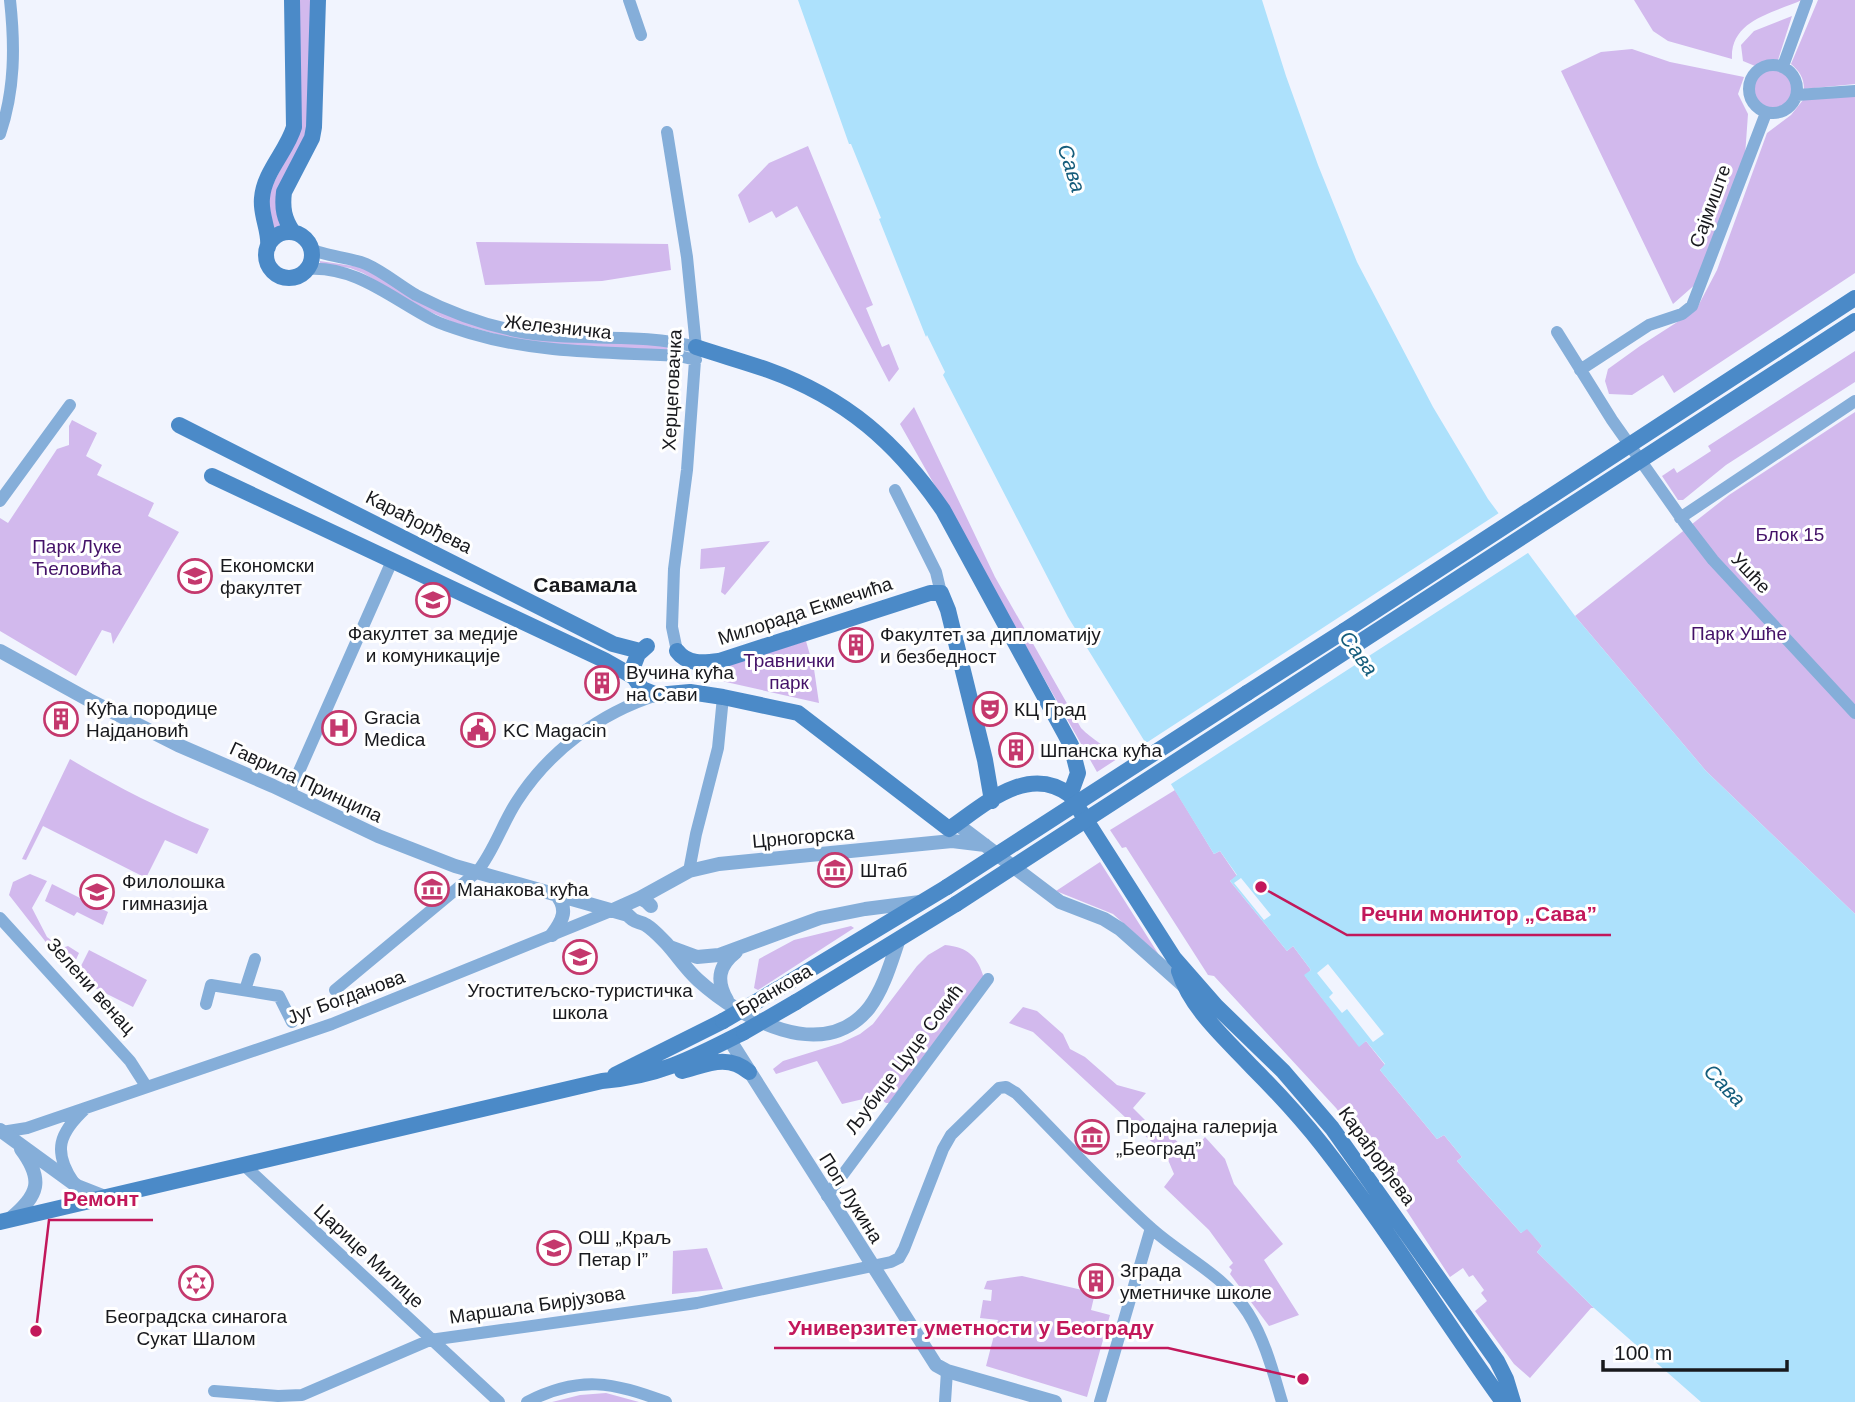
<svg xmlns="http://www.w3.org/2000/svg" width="1855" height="1402" font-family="Arial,sans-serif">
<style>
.green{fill:#d2b9ed}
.water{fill:#ade1fc}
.pier{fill:#f1f4fe}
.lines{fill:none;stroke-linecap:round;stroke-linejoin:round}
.minor{stroke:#85aed9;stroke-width:12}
.tertiary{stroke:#85aed9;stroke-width:14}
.secondary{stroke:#4b8ac8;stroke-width:16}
.secondary-bridge{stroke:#4b8ac8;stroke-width:16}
.labels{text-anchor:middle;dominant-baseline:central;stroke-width:6;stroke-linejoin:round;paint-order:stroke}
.street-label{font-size:19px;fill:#18191d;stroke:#fff}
.park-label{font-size:19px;fill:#441268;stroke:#fff}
.poi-label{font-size:19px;fill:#18191d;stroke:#fff;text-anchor:start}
.water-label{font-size:21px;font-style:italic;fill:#155d7c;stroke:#fff}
.neighbourhood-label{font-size:21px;font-weight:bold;fill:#18191d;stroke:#fff}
.leader{fill:none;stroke:#c2185b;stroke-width:2.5}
.callout-dot{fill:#c2185b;stroke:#fff;stroke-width:2.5}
.callout-label{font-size:21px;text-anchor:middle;font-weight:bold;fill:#c2185b;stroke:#fff;stroke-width:6;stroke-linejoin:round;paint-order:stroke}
</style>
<rect width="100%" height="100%" fill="#f1f4fe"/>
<path class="green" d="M299,0H310L313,103L310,131L287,176L286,230L273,233L268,194L290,151Z
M1634,0H1802C1773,13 1730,20 1732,59L1668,41L1653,31Z
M1818,0H1855V84L1804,89C1804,77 1799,71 1791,64Z
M1792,16L1778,60L1764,61L1755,66L1743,61L1741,45L1754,31Z
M1632,49L1670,62L1744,77L1738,94L1748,114L1745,156L1698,282L1673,304L1561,71L1601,52Z
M1753 89a20 20 0 1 1 40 0a20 20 0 1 1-40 0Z
M1855,95V273L1674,393L1663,375L1632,395L1609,394L1605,381L1608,369L1640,346L1696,310L1717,270L1767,133L1791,115L1803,100Z
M808,146L873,305L866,308L882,347L889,344L899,369L889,382L797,206L776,218L772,211L749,223L738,195L769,163Z
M476,242L668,244L671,270L602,281L485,285Z
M320,261L360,267L472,323L668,345L667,350L532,344L455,323L417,306L363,273L350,268L320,264Z
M1855,351V382L1726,465L1683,500H1678L1662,476L1674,468L1677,473L1711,451L1708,446Z
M914,407L995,577L1081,728C1092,740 1108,746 1117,759L1097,772L900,424Z
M1855,412V914L1706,771L1575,616L1729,495Z
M72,420L97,433L86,456L102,465L97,475L154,503L148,516L179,532L113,644L111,633L102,630L76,676L0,631V518L8,523L57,449L69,445V426Z
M770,541L725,595L721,592L725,567L700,569L701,549Z
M806,641L814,669L819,703L708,678L710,672L716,668Z
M70,759C115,786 161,809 209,829L197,854L165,840L146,878L43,826L26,860L22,859Z
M1175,790L1214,854L1220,851L1237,876L1230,881L1287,951L1293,946L1311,970L1305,976L1359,1046L1366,1041L1385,1065L1380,1070L1437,1139L1444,1135L1462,1157L1457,1161L1521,1233L1527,1228L1542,1246L1537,1252L1594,1308H1591L1530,1378L1514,1364L1475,1311L1487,1301L1481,1293L1484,1290L1473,1275L1469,1277L1463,1268L1450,1277L1365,1147L1336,1108L1214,976L1208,975L1126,847L1122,848L1110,830Z
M1100,862L1159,955L1113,914L1056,891Z
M30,874L47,881L32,908L47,937L62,948L68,946L79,953L70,973L9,895L13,882Z
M52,884L108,912L103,925L77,912L74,916L45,901Z
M851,926L854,928L758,990L754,988L759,959L794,940Z
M945,945C968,947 978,957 984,978L892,1103H886L876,1096L842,1104L817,1061L776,1074L773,1069L783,1061L841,1043L860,1034L873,1024L917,966L928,955Z
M89,950L147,980L133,1007L75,978Z
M1023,1007L1037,1011L1063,1034L1070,1049L1085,1057L1117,1085L1146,1093L1133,1108L1153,1128L1158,1123L1190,1154L1205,1137L1225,1159L1234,1184L1283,1244L1264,1260L1299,1315L1269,1326L1230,1274L1232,1270L1229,1267L1233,1263L1209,1230L1164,1187L1174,1174L1166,1155L1033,1032L1009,1023Z
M707,1248L723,1289L672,1294L673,1251Z
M1022,1276L1095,1293L1091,1310L1110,1315L1087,1397L986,1366L998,1320L980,1318L983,1300L991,1301L992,1290L984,1289L987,1281Z
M606,1393L639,1402H552L580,1395Z"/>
<path class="water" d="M798,0H1262L1286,76L1318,165L1357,262L1433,407L1488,499L1575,616L1706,771L1855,914V1402H1701L1594,1308L1537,1252L1542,1246L1527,1229L1521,1233L1457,1161L1462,1157L1444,1135L1437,1139L1380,1070L1385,1064L1366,1041L1359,1047L1304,975L1311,970L1293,946L1287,951L1230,881L1237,875L1220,851L1214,854L1068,617L943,375L945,372L927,335L926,337L879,219L881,218L851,144H849Z"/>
<path class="pier" d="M1502,511L1531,551L1168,786L1143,745Z
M1241,878L1271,915L1264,920L1234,883Z
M1328,964L1384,1034L1373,1042L1347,1009L1342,1013L1329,997L1333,993L1317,973Z"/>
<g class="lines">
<path class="minor" d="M629,0L641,35
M1749 89a24 24 0 1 1 48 0a24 24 0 1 1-48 0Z
M1783,66L1807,0
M1797,95L1855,91
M667,132L687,257L696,347L687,470L674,569L672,627L677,651
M0,134C15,90 15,46 10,0
M311,248C320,256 351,257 366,264C384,272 399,285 416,295C447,311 482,324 516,331C575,343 637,331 696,347
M307,269C355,265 392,299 433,320C445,326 460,330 473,334C540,354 610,352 679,356L696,360
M1557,332L1612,420L1686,525L1713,560L1855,713
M1580,370L1649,325L1682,314L1692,306L1766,113
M895,490L936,572L941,593
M0,501L70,405
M1680,518L1855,401
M289,794L392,561
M689,871L696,834L718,748L723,697
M0,918L130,1061L146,1086
M245,990L255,959
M335,990L477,872C494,851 502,824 517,801C549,751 600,713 657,695
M206,1004L211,985L279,996L292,1022
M2,1132L27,1128L332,1024L611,911
M245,1166L499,1402
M74,1183C52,1151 59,1133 86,1108
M827,1196L988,979
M214,1391L278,1396L302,1395L430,1340L697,1303L891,1262L899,1258L904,1249L943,1149L951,1135L999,1088L1006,1087L1016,1093C1061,1138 1104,1186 1152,1229C1186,1259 1222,1273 1248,1313C1265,1340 1273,1372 1282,1402
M527,1402C580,1375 612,1382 666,1402
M945,1402L947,1371
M1100,1402L1151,1228"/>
<path class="tertiary" d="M0,651L89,700L178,745L273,786L378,836L455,866L628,915C634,923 639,921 646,925C654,930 660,937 666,943C677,955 686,969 698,980C740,1018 823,1065 869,1008C884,988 891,962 899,939
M957,824L1060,902L1104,919L1120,929L1184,986
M640,898L689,871L719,864L952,841L985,845
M611,911L640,898L647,902L651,906
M552,935C563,920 569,909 555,893
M670,947L697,957L719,955L820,918L865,909L920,902
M727,1000C716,981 718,966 736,952
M729,1039L936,1365L947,1371L1055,1402
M0,1130L77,1186L105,1197
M10,1219C39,1195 44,1180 21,1149"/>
<path class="secondary" d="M293,232C284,219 282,208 284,192L312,138L314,127L318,0
M266 255a23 23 0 1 1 46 0a23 23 0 1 1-46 0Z
M268,247C270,231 260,215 262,198C264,172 287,151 294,127L292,0
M696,347C720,355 745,362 768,370C846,398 897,443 943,510L1071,745L1078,773L1070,795
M179,425L613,644L640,651
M212,476L604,660L634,677
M647,646L638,654L633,667L634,677L642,689L657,695L690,692L723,697L798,713L949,829C984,805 1028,763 1070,795L1174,958L1216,1006L1283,1071L1332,1128L1497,1361L1506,1379L1513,1402
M677,651C687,665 704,663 719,661L930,593H941L948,610L985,760L992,801
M1247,693L1344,631
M1179,971C1191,1009 1225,1038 1252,1067C1277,1092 1301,1118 1323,1146C1387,1228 1442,1317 1503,1402
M778,989L947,887
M796,1002L956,904
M682,1071C706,1065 727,1053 749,1072
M615,1075L723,1021
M0,1222L602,1081C660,1076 693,1058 744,1032"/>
<path class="secondary-bridge" d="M1344,631L1855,298
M947,887L1247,693
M956,904L1855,321
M723,1021L778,989
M744,1032L796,1002"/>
</g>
<defs>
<g id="university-ring" transform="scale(1.75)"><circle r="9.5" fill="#fff" stroke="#c4386d" stroke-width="1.5"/><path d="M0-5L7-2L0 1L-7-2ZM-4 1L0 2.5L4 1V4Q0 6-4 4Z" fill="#c4386d"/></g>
<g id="building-ring" transform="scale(1.75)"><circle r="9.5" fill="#fff" stroke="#c4386d" stroke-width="1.5"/><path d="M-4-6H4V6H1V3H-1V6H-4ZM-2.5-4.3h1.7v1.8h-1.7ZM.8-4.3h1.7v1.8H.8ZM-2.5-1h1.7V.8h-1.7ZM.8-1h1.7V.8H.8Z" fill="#c4386d"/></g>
<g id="theatre-ring" transform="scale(1.75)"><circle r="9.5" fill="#fff" stroke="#c4386d" stroke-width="1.5"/><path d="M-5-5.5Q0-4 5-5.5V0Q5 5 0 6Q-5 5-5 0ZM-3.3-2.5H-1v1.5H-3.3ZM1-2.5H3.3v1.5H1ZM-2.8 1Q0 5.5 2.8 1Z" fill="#c4386d"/></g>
<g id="hospital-ring" transform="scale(1.75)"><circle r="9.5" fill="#fff" stroke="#c4386d" stroke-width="1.5"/><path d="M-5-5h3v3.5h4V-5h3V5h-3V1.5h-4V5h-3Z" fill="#c4386d"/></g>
<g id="civic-ring" transform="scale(1.75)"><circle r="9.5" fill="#fff" stroke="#c4386d" stroke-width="1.5"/><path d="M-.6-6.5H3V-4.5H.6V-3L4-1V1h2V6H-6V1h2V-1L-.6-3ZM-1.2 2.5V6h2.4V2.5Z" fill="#c4386d"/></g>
<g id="museum-ring" transform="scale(1.75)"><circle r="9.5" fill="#fff" stroke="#c4386d" stroke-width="1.5"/><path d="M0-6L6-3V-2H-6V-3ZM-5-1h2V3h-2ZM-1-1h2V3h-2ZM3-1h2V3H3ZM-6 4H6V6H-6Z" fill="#c4386d"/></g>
<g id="school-ring" transform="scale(1.75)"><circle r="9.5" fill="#fff" stroke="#c4386d" stroke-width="1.5"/><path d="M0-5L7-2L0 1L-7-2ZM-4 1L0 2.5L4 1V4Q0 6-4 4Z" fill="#c4386d"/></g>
<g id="synagogue-ring" transform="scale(1.75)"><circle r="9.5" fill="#fff" stroke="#c4386d" stroke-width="1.5"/><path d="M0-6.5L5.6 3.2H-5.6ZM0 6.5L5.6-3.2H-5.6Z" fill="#c4386d"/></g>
</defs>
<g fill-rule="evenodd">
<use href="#university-ring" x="195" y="576"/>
<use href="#university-ring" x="433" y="600"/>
<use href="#building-ring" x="856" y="645"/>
<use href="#building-ring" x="602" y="683"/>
<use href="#theatre-ring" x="990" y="709"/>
<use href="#building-ring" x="61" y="719"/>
<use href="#hospital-ring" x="339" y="728"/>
<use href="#civic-ring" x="478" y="730"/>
<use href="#building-ring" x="1016" y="750"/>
<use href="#museum-ring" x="835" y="870"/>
<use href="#museum-ring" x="432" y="889"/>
<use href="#school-ring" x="97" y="892"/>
<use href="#school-ring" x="580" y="957"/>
<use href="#museum-ring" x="1092" y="1137"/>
<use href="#school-ring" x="554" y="1248"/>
<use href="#building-ring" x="1096" y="1281"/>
<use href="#synagogue-ring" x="196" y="1283"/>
</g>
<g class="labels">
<g class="street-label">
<text transform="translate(1710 206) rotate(-70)">Сајмиште</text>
<text transform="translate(558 327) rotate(6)">Железничка</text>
<text transform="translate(672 390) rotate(-87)">Херцеговачка</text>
<text transform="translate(419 522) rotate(27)">Карађорђева</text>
<text transform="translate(1751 573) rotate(47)">Ушће</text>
<text transform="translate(805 611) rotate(-18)">Милорада Екмечића</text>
<text transform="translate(306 782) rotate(25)">Гаврила Принципа</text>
<text transform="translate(803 837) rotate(-5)">Црногорска</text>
<text transform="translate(91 986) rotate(48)">Зелени венац</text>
<text transform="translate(774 990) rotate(-30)">Бранкова</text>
<text transform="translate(346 997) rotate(-20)">Југ Богданова</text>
<text transform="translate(904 1059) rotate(-53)">Љубице Цуце Сокић</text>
<text transform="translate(1377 1156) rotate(54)">Карађорђева</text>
<text transform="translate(851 1198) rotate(58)">Поп Лукина</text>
<text transform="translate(369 1256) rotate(43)">Царице Милице</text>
<text transform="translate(537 1305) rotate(-8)">Маршала Бирјузова</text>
</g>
<g class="park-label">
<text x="1790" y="534">Блок 15</text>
<text x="77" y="546">Парк Луке<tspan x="77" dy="22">Ћеловића</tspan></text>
<text x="1739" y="633">Парк Ушће</text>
<text x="789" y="660">Травнички<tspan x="789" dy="22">парк</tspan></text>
</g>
<g class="poi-label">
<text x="220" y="565">Економски<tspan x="220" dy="22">факултет</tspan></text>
<text x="433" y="633" text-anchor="middle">Факултет за медије<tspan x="433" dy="22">и комуникације</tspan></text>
<text x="880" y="634">Факултет за дипломатију<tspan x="880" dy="22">и безбедност</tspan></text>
<text x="626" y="672">Вучина кућа<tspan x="626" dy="22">на Сави</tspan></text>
<text x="86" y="708">Кућа породице<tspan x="86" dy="22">Најдановић</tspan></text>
<text x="1014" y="709">КЦ Град</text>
<text x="364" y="717">Gracia<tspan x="364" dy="22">Medica</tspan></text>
<text x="503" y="730">KC Magacin</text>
<text x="1040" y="750">Шпанска кућа</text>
<text x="860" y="870">Штаб</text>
<text x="122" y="881">Филолошка<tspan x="122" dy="22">гимназија</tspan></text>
<text x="457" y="889">Манакова кућа</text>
<text x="580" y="990" text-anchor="middle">Угоститељско-туристичка<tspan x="580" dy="22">школа</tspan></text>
<text x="1116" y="1126">Продајна галерија<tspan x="1116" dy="22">„Београд”</tspan></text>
<text x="578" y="1237">ОШ „Краљ<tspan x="578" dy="22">Петар I”</tspan></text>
<text x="1120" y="1270">Зграда<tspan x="1120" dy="22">уметничке школе</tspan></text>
<text x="196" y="1316" text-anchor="middle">Београдска синагога<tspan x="196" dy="22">Сукат Шалом</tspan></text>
</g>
<g class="water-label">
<text transform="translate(1072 168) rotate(72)">Сава</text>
<text transform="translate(1359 653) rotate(54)">Сава</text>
<text transform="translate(1725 1085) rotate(46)">Сава</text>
</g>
<g class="neighbourhood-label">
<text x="585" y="584">Савамала</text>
</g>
</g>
<path class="leader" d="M1261 887L1347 935H1611M36 1331L49 1220H153M1303 1379L1168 1348H774"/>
<g class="callout-dot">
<circle cx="1261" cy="887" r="7"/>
<circle cx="36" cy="1331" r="7"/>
<circle cx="1303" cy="1379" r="7"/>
</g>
<g class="callout-label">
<text x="1479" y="921">Речни монитор „Сава”</text>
<text x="101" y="1206">Ремонт</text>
<text x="971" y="1335">Универзитет уметности у Београду</text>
</g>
<path d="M1603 1360v10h184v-10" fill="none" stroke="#18191d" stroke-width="3.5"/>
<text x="1614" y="1360" font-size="21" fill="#18191d" stroke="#ffffff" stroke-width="5" paint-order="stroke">100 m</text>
</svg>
